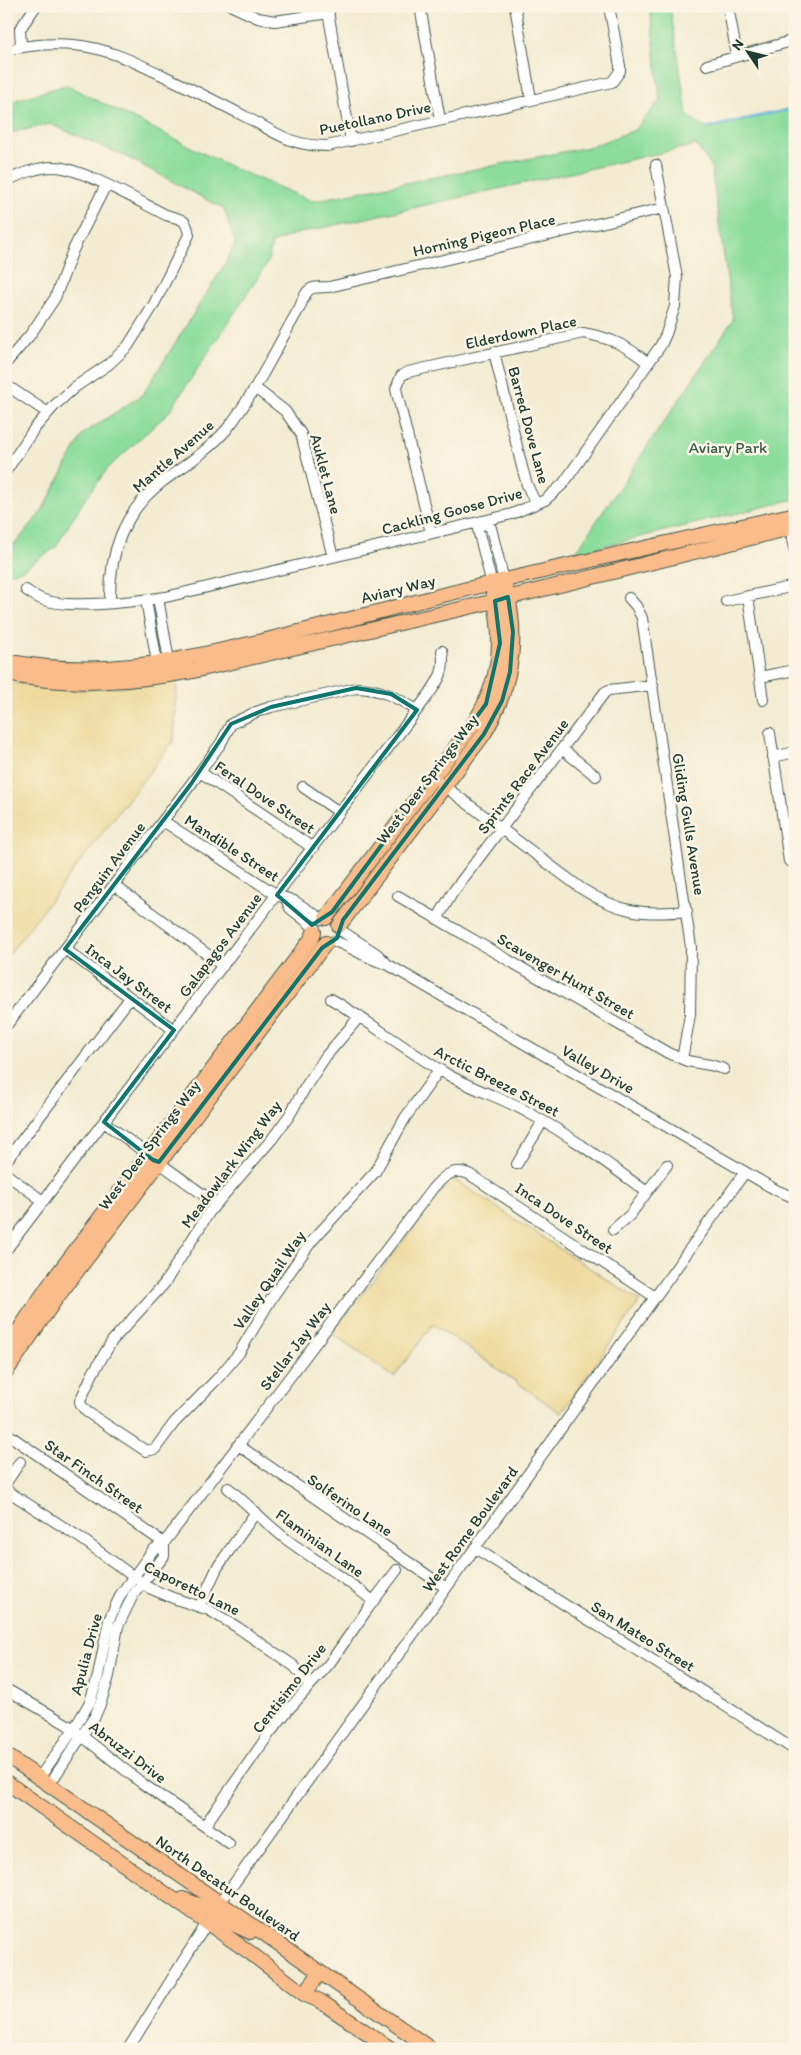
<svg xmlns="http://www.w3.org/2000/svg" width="801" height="2055" font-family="Itim,sans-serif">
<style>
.green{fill:#8cdd9d;stroke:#568d68}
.sand{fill:#eeda9e;stroke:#868c69}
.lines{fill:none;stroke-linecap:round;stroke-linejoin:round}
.stream{stroke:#63b3de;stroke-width:2.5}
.minor-casing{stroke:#3f574c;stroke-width:12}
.major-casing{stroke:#3f574c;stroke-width:16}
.minor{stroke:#fff;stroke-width:10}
.major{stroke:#f9bc8a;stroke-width:14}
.marked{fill:none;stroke:#0f766e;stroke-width:4;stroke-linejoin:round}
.labels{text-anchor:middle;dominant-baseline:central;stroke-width:5;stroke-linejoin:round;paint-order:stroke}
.street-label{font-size:16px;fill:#1f3d34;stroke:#fcf5e5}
.park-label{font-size:16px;fill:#355d49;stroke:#fcf5e5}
</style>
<rect width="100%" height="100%" fill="#fcf5e5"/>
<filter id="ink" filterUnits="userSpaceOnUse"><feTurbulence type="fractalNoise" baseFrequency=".02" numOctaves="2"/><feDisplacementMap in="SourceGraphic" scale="10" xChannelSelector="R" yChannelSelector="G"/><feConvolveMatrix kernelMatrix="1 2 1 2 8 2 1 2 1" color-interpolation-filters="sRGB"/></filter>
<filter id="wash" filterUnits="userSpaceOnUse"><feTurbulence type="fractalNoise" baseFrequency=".0096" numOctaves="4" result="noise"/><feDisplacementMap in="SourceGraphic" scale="20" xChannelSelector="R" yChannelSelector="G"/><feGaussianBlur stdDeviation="1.12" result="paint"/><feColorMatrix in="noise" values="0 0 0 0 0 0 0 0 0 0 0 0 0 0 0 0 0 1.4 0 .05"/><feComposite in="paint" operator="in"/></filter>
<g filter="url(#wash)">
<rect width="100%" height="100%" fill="#f3ecd3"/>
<path class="green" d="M650,6H670L687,115L705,128L795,108V499L575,553L733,320L711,166L696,145L295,234L272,243L268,262L169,412L108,468L83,502L55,548L23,569L6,575V547L16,543L42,511L83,434L143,394L225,264L235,243L224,209L125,156L50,124L6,134V103L66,85L233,168L312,201L589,147L635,130L660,100Z"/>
<path class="sand" d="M6,682L79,690L177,682L174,740L6,958Z
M452,1178L640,1301L561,1413L433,1324L394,1377L332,1333Z"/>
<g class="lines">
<path class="stream" d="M707,128L795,108"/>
</g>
</g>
<g filter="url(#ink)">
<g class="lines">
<g class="minor-casing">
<path id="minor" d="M232,6L258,18L275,21L329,13
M327,6L351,141
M420,6L440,120
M515,6L531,99
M728,6L737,56
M21,47L20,29L36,6
M6,50C29,45 51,43 74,45C107,48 135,62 164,76C192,89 219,103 246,117C277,133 290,146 327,146L612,82L620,71V66L609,6
M707,65L795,40
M6,181C21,174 37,167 54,167C80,167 140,202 166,215C181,220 186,217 189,235L153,306L128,346L109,364L75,387L55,405L34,429L6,471
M494,352L522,467L527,485L536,504
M6,363L30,335L55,298L73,250L106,185
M6,385L48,413
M255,388L285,411L301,434L333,557
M795,528L792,539L795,552
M431,533L396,389L401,376L408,372L583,333C611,338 626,345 648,363
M492,584L478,530L482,521L491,528L504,581
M26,590C30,593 35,596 39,598C65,611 137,601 166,597L512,514L545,500L563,484L661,345L666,334L675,306L677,277L656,165
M748,596L763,700
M158,598L170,666
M629,598L636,606L642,618L691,947L690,1015L682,1059
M146,600L158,668
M726,601L795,586
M110,603C109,554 122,513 162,482C185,465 208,451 227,429C256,392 276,348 300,307C307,287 309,287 329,287L664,208
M760,677L795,670
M770,733L789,861
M562,749L596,776
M773,757L795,752
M200,772L313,848
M440,783L582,889C620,913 643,915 687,911
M303,787L339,812
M163,821L277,895L294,901L322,919
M114,885L223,966
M398,896L668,1053L687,1061L710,1065L724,1069
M286,899L290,908L315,928
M437,919L453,892L605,692L609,690L653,685
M340,930L377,954L387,964L776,1190L795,1198
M334,941C352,947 367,959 386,964
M65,949L174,1030
M331,999C370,1022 406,1050 445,1073C471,1089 501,1097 527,1112C570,1135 608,1164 647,1192
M360,1016L326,1056L306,1086L289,1116L272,1139L210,1211L164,1284L112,1341L93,1373L80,1401L81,1405L87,1412L146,1451L155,1449L174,1423L218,1378L239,1353L273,1296L311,1242L375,1172L405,1118L439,1070
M6,1026L191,784L221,743L231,724L256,712L271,707L356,688C380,688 397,698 417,710
M104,1122C141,1150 178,1176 216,1204
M6,1161L130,998
M517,1164L543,1121
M6,1174L43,1201
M613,1230L630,1215L667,1165
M6,1250L427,697C438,681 446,672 442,651
M6,1433L164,1543
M238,1445L446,1588
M6,1483L20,1462
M228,1488C248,1504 265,1523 286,1539C314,1560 346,1578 373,1601
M6,1490L82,1539L149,1588L173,1598L209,1610L237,1627L294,1666L310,1685
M475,1548L795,1750
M199,1607L217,1568L256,1512
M6,1689L68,1725L143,1784L229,1843
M39,1778L74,1729L90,1702L98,1676L109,1620L121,1594L153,1550L164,1543L433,1188C443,1177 453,1167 469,1174L655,1297
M49,1785L95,1716L101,1702L109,1676L118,1626L133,1595L164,1556V1543
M205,1825L269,1734L289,1709L329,1664L369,1607L397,1570
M220,1903L745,1172
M128,2049L207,1923"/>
</g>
<g class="major-casing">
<path id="major" d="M6,661C99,679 176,662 266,640C325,626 384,610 443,595C560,566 678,541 795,514
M6,674C69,687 131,682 193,671L495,601L795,527
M326,918L475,722C501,678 504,641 493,592
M339,926L484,734C511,688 520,641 506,589
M6,1349L50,1284L312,938L314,932
M6,1372L55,1300L326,943
M6,1755L431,2049
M6,1782L249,1952L304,1994L320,2001L391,2049
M183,1899C197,1904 205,1910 220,1903
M207,1923L212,1918L218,1917L250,1932
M304,1994L320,1973"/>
</g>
<use href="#minor" class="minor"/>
<use href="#major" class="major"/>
</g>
</g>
<path class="marked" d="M508,597L513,632L510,672L502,701L484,734L343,920L337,938L322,948L159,1162L153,1160L104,1122L174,1030L65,949L191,784L231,724L271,707L356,688L391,694L417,710L277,895L312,925L332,912L486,704L500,643L495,601Z"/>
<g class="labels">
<g class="street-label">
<text transform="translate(375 118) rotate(-12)">Puetollano Drive</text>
<text transform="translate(484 235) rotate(-13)">Horning Pigeon Place</text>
<text transform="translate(521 332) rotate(-12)">Elderdown Place</text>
<text transform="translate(529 425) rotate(75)">Barred Dove Lane</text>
<text transform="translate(173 456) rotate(-41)">Mantle Avenue</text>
<text transform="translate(326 474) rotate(75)">Auklet Lane</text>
<text transform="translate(452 511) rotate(-15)">Cackling Goose Drive</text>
<text transform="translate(398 589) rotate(-14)">Aviary Way</text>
<text transform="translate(523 776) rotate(-53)">Sprints Race Avenue</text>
<text transform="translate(427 779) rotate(-53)">West Deer Springs Way</text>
<text transform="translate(265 797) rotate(34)">Feral Dove Street</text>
<text transform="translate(689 824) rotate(81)">Gliding Gulls Avenue</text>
<text transform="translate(232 848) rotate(33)">Mandible Street</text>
<text transform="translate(109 867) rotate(-53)">Penguin Avenue</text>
<text transform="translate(220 945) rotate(-53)">Galapagos Avenue</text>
<text transform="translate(566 976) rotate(30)">Scavenger Hunt Street</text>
<text transform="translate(129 978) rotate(37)">Inca Jay Street</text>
<text transform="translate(598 1069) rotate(30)">Valley Drive</text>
<text transform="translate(497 1081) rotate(27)">Arctic Breeze Street</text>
<text transform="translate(149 1145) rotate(-53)">West Deer Springs Way</text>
<text transform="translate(231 1164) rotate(-53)">Meadowlark Wing Way</text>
<text transform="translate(564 1218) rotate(34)">Inca Dove Street</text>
<text transform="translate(269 1280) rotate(-56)">Valley Quail Way</text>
<text transform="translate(295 1346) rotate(-53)">Stellar Jay Way</text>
<text transform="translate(94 1476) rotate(35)">Star Finch Street</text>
<text transform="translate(350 1505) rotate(34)">Solferino Lane</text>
<text transform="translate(470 1529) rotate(-54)">West Rome Boulevard</text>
<text transform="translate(320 1543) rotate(36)">Flaminian Lane</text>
<text transform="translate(192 1588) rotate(26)">Caporetto Lane</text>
<text transform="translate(643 1636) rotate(32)">San Mateo Street</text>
<text transform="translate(86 1654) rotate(-75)">Apulia Drive</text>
<text transform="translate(289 1688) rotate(-52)">Centisimo Drive</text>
<text transform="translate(128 1752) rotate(37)">Abruzzi Drive</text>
<text transform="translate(228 1888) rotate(35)">North Decatur Boulevard</text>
</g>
<g class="park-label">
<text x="728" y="447">Aviary Park</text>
</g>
</g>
<rect width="801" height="2055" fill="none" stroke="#fcf5e5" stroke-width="25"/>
<g transform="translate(748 52) rotate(305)" stroke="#fcf5e5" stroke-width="4" paint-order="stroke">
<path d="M0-4L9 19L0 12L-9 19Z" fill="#1f3d34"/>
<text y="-8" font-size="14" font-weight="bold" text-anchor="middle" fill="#1f3d34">N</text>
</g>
</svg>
